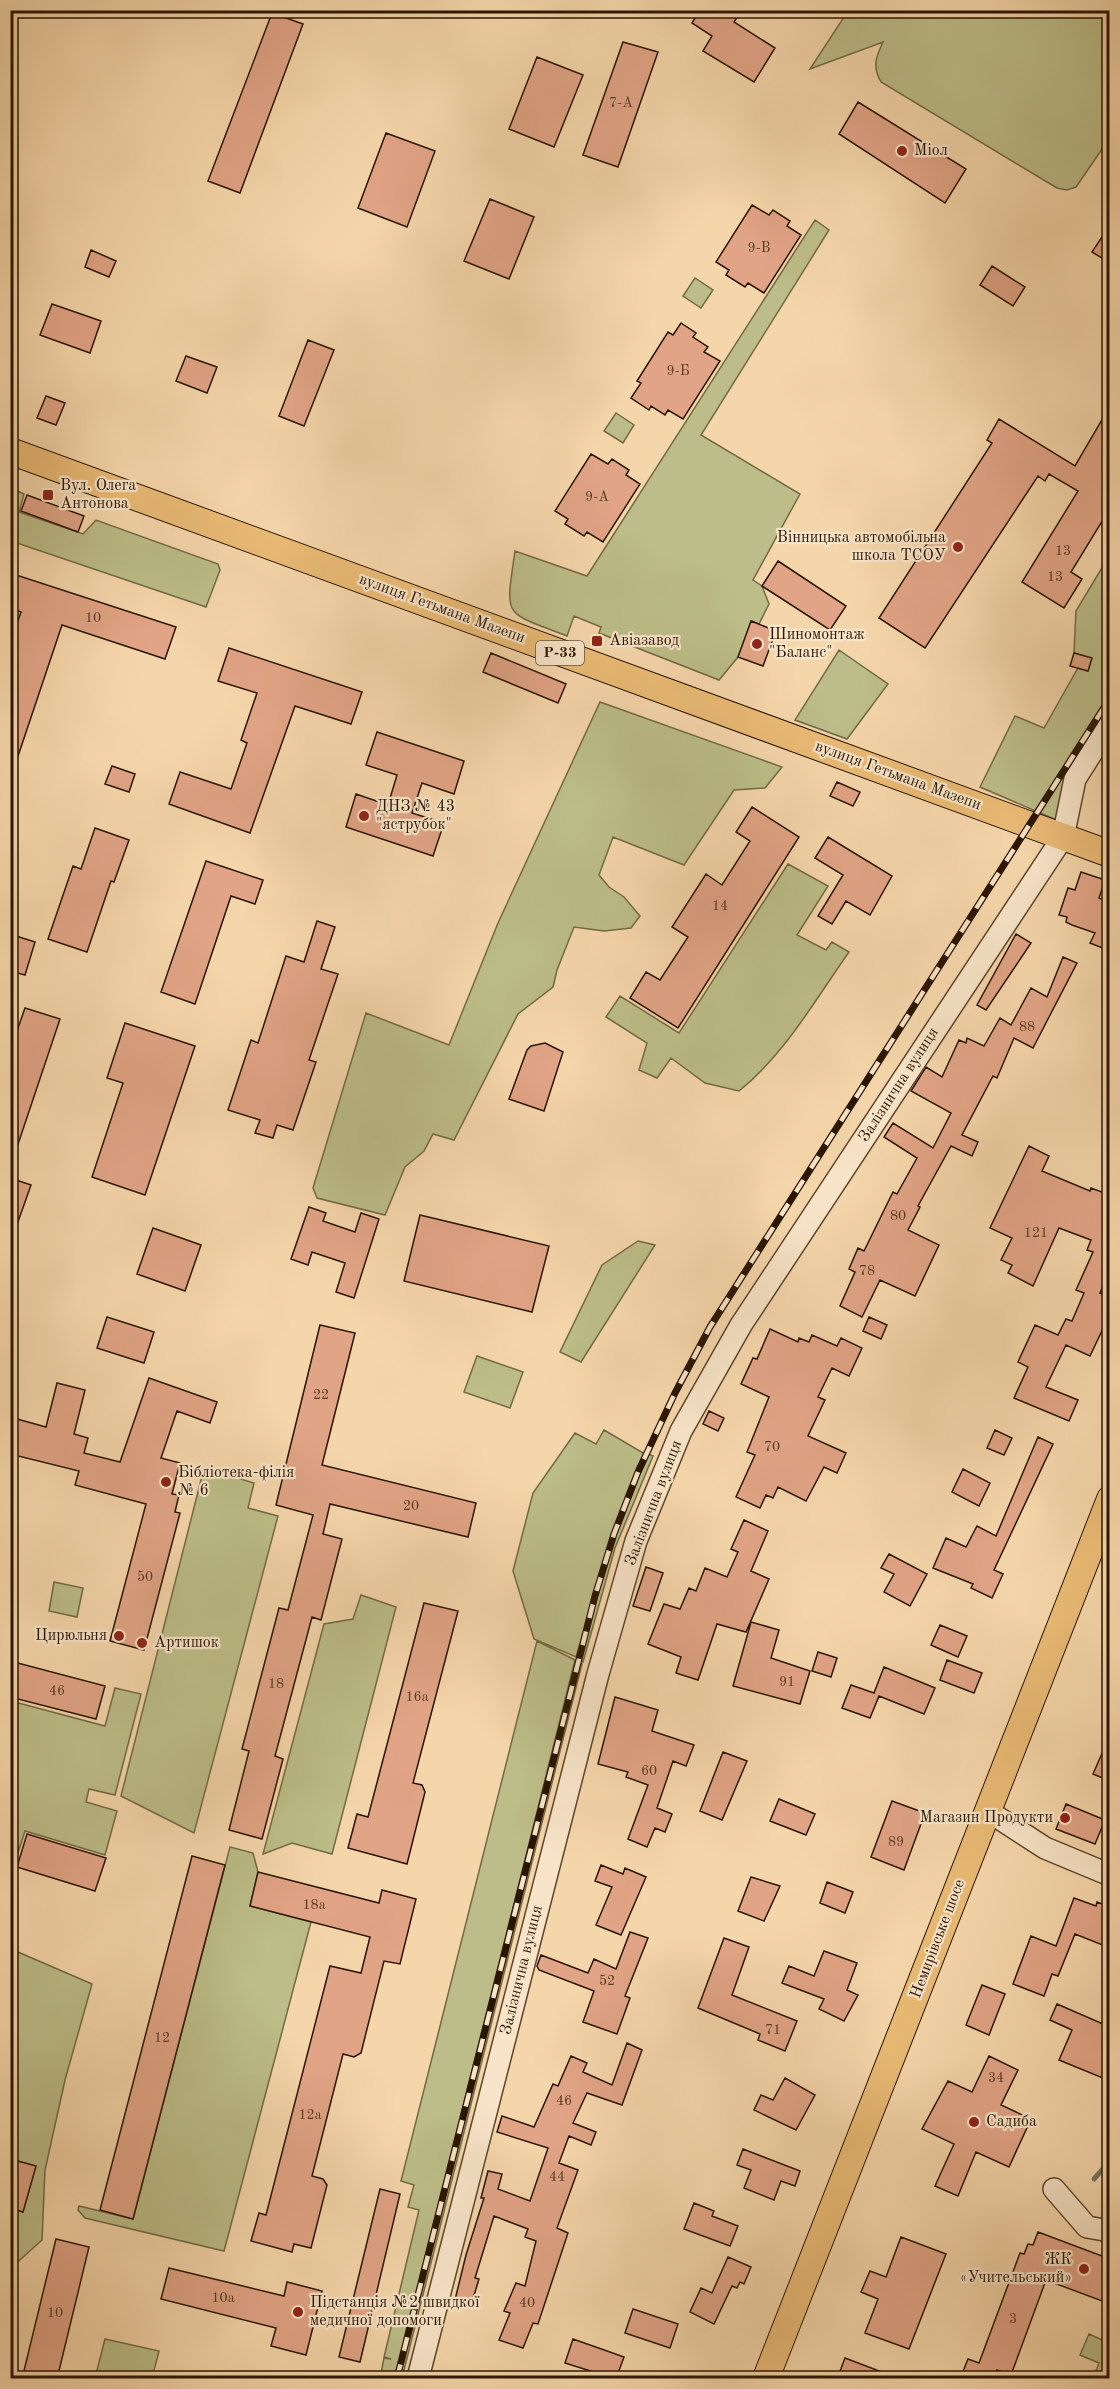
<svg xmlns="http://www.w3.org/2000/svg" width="1120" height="2389" font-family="'Old Standard TT',serif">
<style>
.green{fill:#bcbd88;stroke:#736945;stroke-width:1.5}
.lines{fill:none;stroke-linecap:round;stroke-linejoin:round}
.stream{stroke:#6f7863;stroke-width:5}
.building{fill:#e1a486;stroke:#2a1502;stroke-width:1.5}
.minor-casing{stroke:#5d452c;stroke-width:24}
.major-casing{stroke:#2a1502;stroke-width:28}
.minor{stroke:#f8e4c8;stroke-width:21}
.major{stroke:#eabb75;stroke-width:26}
.rail-casing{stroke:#2a1502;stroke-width:7}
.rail{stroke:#f8e4c8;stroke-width:4.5;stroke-dasharray:14;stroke-linecap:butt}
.poi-dot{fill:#8f2418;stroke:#f8e4c8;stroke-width:2}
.labels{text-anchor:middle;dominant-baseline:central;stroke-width:4.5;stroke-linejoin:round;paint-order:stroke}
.number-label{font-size:14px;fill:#583923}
.shield{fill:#f8e4c8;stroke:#68533d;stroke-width:1.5}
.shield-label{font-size:15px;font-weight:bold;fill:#2a1502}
.poi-label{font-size:16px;fill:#2a1502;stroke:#f8e4c8;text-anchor:start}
.street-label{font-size:16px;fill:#2a1502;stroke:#f8e4c8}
</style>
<rect width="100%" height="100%" fill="#f5d6aa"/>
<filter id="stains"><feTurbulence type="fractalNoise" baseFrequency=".00333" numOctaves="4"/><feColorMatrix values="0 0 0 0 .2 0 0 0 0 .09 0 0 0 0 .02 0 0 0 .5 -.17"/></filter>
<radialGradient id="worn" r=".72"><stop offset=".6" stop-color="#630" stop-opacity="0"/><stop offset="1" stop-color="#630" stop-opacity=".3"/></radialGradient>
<path class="green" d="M848,11H1109V139L1076,187L1067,190L1057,188L881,82C872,66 876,57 883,42L810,69Z
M815,220L829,230L701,435L800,494L753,580L762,586L769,604L759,624L752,621L738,657L719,680L599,633L601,627L574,616L567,636C503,611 505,620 515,551L587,576Z
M695,278L713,290L701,308L683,296Z
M616,413L634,425L623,443L604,431Z
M11,488L24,494L19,512L83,534L96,520L218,564L220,570L206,607L11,541Z
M1109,556V724L1066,824L980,787L1015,716L1044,728L1078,668L1088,671L1091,658L1074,653L1076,611Z
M839,650L888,684L847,739L795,720Z
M600,702L782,767L765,788L734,790L684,865L613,837L599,875L609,887L624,897L640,916L631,928L604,931L574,927L557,970L553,987L518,1014L454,1140L433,1134L424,1151L405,1167L385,1215L317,1198L313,1188L366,1013L449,1045L498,923Z
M788,864L828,886L797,935L826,950L832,942L849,952C815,1000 785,1054 739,1091L705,1083L671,1058L657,1078L639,1070L647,1043L606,1017L620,996L679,1033Z
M638,1241L655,1245L581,1362L560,1352L602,1265Z
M477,1356L523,1372L510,1408L464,1392Z
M604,1430L645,1454L613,1533L576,1657L534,1639L513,1571L533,1493L575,1433L596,1444Z
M648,1454L653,1456L615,1548L583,1662L578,1659L616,1532Z
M204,1468L254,1483L248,1508L278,1516L194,1833L121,1796Z
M54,1582L83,1588L77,1617L49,1611Z
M361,1595L396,1607L332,1854L292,1843L263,1854L324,1624L353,1619Z
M537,1641L575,1660L395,2378H380L384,2358L391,2359L384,2357L419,2210L408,2207L414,2185L401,2181Z
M577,1660L582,1664L402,2378H398Z
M115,1688L141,1694L115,1795L89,1789L86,1802L117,1811L105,1855L25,1831L18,1853L11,1851V1701L105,1726Z
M230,1847L253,1853L258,1872L250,1906L311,1922L224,2251L85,2218L78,2210L79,2206L133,2219Z
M11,1949L92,1984L65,2080L45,2170L42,2240L11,2268L10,2208L23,2212L36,2166L11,2159Z
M1089,2334L1109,2343V2378L1094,2376L1099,2363L1080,2355Z
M105,2339L159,2351L152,2378H95Z"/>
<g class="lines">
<path class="stream" d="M1094,2179L1110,2161"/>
</g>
<path class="building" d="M700,10H742L734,22L775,48L754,82L703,51L712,36L692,23Z
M272,13L303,24L240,193L208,181Z
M623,42L658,52L618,167L583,155Z
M537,57L583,75L554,147L509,129Z
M858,102L966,169L945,203L839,134Z
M386,133L435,151L407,227L358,208Z
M490,199L534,217L509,279L464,261Z
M752,205L769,215L773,210L790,221L787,226L801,235L764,293L748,283L745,287L726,275L729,270L716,262Z
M1110,225V263L1092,252Z
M91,250L116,261L109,277L85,267Z
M992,266L1025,287L1013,306L980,285Z
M52,304L101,321L90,353L40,335Z
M681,323L696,333L693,337L708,347L704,352L720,361L683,419L668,410L665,415L651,406L649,410L631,398L641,383L637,381L668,332L673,335Z
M308,340L334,350L304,426L279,416Z
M186,356L217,367L207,393L176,381Z
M46,396L65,403L56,425L37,418Z
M1110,406V522L1104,518L1071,572L1082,579L1064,608L1022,582L1078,491L1049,474L1045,481L1038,476L925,648L879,618L992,443L987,440L999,419L1075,466Z
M591,454L608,464L612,459L629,470L626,475L640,484L603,542L587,532L584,536L565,524L568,519L555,511Z
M27,495L84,516L78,532L21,511Z
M778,561L846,606L830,630L762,586Z
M10,573L176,627L165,659L62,625L13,771L10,770V644L21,612L10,608Z
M751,621L776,631L763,666L738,657Z
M229,648L362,692L351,724L295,706L250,833L169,804L180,772L231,789L247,743L241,740L257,693L218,681Z
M491,653L566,684L558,703L483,672Z
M1074,653L1092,658L1088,671L1070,666Z
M377,732L464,761L454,794L422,783L412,813L444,823L433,856L346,827L356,794L388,805L397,775L366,765Z
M112,766L135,774L129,792L105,784Z
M837,782L860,792L853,806L830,796Z
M752,807L799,837L678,1028L630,998L646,972L660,980L688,937L672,927L706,874L722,885L750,841L736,832Z
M95,828L129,840L114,882L111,881L87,952L48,939L73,866L81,869Z
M828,837L892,876L870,915L846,901L832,924L818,916L843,875L815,858Z
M206,861L263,880L255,904L231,896L195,1004L161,992Z
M1081,872L1105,880L1099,898L1108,902L1110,898V951L1090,943L1095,933L1072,925L1066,922L1067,917L1059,915L1068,888L1075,890Z
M317,921L335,927L321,969L338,974L309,1060L316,1062L293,1130L277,1125L273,1138L255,1133L260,1120L228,1110L251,1040L258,1043L286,956L304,962Z
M10,934L35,942L25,975L10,971Z
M1016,934L1031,943L986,1010L977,1005Z
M1063,957L1077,963L1033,1048L1014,1038L997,1078L993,1076L962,1135L978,1142L972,1156L951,1146L918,1206L920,1207L908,1230L939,1245L915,1296L880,1280L862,1317L840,1306L855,1272L849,1269L858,1248L864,1251L893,1192L897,1194L917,1158L884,1137L893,1123L933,1148L951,1113L911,1091L926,1067L942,1077L959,1040L966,1043L967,1038L984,1046L1000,1018L1011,1025L1031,988L1047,997Z
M25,1008L60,1019L13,1159L10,1158V1051Z
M125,1023L195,1046L145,1195L92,1177L123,1083L107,1078Z
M545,1043L563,1052L544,1111L509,1099L527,1050L531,1046Z
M1029,1146L1049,1156L1042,1171L1090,1191L1091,1188L1110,1195V1270L1100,1293L1110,1297L1107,1320L1090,1356L1066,1345L1046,1387L1078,1400L1069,1421L1014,1398L1028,1367L1018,1362L1035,1325L1058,1335L1066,1319L1072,1321L1084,1293L1076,1290L1093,1252L1087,1250L1091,1240L1059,1228L1033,1286L1008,1273L1012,1265L1001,1260L1012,1238L990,1228Z
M10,1178L31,1185L13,1236H10Z
M309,1207L326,1213L323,1221L355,1232L361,1213L379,1219L354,1298L336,1292L345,1263L312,1252L308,1265L291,1259Z
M420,1215L549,1246L532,1312L404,1281Z
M153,1228L201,1245L185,1291L137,1274Z
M107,1317L154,1332L144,1363L97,1348Z
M869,1317L887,1325L881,1339L863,1331Z
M320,1325L355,1333L322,1465L476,1503L468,1537L330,1504L323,1534L342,1539L321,1620L312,1617L275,1756L283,1759L262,1839L229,1830L249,1751L242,1749L279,1608L288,1610L313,1515L276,1505Z
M770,1329L798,1342L799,1338L809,1342L812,1335L837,1346L841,1338L862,1348L849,1376L832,1368L818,1397L825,1400L808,1436L846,1453L837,1473L824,1467L806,1501L778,1487L773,1498L766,1495L760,1508L736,1497L755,1455L747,1452L769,1397L741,1384L753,1358L757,1359Z
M149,1378L217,1402L210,1423L177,1411L161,1458L180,1463L172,1494L179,1495L175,1512L180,1513L144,1650L110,1641L146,1504L75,1485L79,1471L10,1454V1443L17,1419L46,1427L57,1383L85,1390L74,1434L88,1438L84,1453L120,1462Z
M709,1411L724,1418L718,1431L703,1424Z
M995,1430L1012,1438L1004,1455L987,1448Z
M1038,1437L1053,1444L994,1570L1003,1574L992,1598L971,1588L973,1584L933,1568L946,1538L966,1547L977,1526L996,1536Z
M963,1469L990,1483L979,1506L952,1492Z
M744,1520L768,1531L751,1571L769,1579L746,1632L717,1624L698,1680L676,1673L681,1657L648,1644L664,1604L680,1609L689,1588L696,1591L705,1568L727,1577L738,1552L731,1549Z
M889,1554L927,1574L910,1606L884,1592L894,1574L881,1568Z
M646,1567L663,1573L650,1611L633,1606Z
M424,1603L458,1611L413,1783L422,1785L425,1792L407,1864L348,1848L357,1814L368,1817Z
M751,1622L779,1630L771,1658L810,1671L800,1704L733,1686Z
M940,1625L967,1636L958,1657L931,1645Z
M818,1652L837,1658L831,1677L812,1671Z
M947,1660L982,1673L974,1693L940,1680Z
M10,1661L105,1686L96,1719L10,1697Z
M884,1667L935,1688L924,1714L879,1696L870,1718L842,1708L851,1685L874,1693Z
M615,1697L658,1710L652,1731L694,1745L686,1766L673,1761L657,1808L672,1814L665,1832L655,1828L647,1847L628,1839L648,1785L626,1777L628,1772L598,1764Z
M1110,1735V1781L1093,1774Z
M723,1752L747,1761L722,1820L700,1811Z
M779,1799L815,1814L806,1835L770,1821Z
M892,1801L925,1813L904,1870L871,1857Z
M1066,1804L1105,1820L1095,1844L1056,1829Z
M27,1834L106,1858L95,1891L17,1867Z
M192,1856L225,1865L133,2219L100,2210Z
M601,1865L623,1874L625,1868L646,1877L621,1935L596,1925L612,1887L595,1881Z
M258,1872L379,1903L382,1890L416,1899L400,1964L384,1961L361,2053L354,2057L343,2054L312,2176L323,2179L327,2185L311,2248L294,2244L292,2252L251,2241L259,2213L266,2215L330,1966L361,1973L370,1937L250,1906Z
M751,1877L780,1886L764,1921L738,1911Z
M827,1882L853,1892L845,1913L820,1903Z
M1074,1898L1096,1906L1097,1902L1110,1907V1948L1075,1934L1058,1976L1052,1974L1044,1996L1013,1984L1031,1936L1056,1946Z
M630,1932L648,1938L625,1996L630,1998L617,2034L583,2022L594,1991L539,1970L537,1966L541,1955L588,1973L594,1959L616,1969Z
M724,1938L749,1947L732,1995L797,2021L785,2051L758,2040L760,2034L698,2008Z
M824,1951L857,1963L847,1990L858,1995L844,2021L819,2009L824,1999L782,1983L789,1966L814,1976Z
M982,1985L1005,1994L989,2035L966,2025Z
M1057,2004L1110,2027V2081L1059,2060L1072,2030L1050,2020Z
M627,2043L642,2050L622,2105L587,2093L573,2123L596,2132L591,2145L569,2136L559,2163L578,2170L557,2228L568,2233L538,2324L533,2323L523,2348L499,2340L510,2313L504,2311L516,2283L525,2286L536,2241L525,2237L528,2229L494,2216L475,2278L479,2279L472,2302L467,2300L464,2308L454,2304L466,2255L484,2198H481L488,2171L502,2174L498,2189L530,2201L548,2148L497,2132L502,2116L534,2127L553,2084L558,2086L571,2056L587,2063L583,2072L612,2085Z
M989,2056L1018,2070L1001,2105L1031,2119L1009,2167L976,2152L958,2196L935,2186L954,2144L922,2129L948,2081L972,2092Z
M785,2078L815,2095L796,2130L754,2110L761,2095L773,2100Z
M743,2149L800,2171L795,2186L781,2181L774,2200L744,2188L751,2170L737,2165Z
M10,2159L36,2166L23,2212L10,2208Z
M380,2189L400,2194L360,2362L339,2357Z
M694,2203L714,2211L712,2216L738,2226L730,2246L684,2229Z
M1038,2232L1110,2259V2304L1046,2280L1011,2375L997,2370L994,2379H960L968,2359L979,2363L1020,2253L1024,2254L1028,2244L1033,2245Z
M901,2237L946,2254L909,2349L865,2333L878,2299L861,2292L870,2271L886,2277Z
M56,2239L89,2247L57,2379H22Z
M728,2257L751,2267L744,2284L740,2282L737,2288L732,2286L714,2324L690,2312L701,2288L712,2293Z
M169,2268L284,2296L287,2282L322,2291L306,2355L271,2346L276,2328L161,2299Z
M633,2309L678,2324L670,2348L625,2333Z
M573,2339L624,2357L616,2379L565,2363Z
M845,2358L895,2377V2379H837Z"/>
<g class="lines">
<g class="minor-casing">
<path id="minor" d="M988,1811L1045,1848L1110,1875
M1054,2189L1087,2227L1110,2231
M418,2378L598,1674L636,1541L681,1431L741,1325L1063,837L1075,779L1110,724"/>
</g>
<g class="major-casing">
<path id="major" d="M10,451L1110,854
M766,2378L1110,1499"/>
</g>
<use href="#minor" class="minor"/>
<use href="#major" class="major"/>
<g class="rail-casing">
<path id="rail" d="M397,2378L595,1596L614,1534L638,1472L675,1393L710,1327L1110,698"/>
</g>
<use href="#rail" class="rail"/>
</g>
<g class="poi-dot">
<circle cx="902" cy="151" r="6"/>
<rect x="42" y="489" width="12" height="12" rx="3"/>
<circle cx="958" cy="547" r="6"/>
<rect x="591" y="635" width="12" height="12" rx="3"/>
<circle cx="757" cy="644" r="6"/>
<circle cx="364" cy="816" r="6"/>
<circle cx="166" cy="1482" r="6"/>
<circle cx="119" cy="1636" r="6"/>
<circle cx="142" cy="1643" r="6"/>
<circle cx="1065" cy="1818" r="6"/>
<circle cx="974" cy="2122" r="6"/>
<circle cx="1084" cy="2269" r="6"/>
<circle cx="298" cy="2312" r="6"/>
</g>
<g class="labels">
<g class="number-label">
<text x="621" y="103">7-А</text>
<text x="759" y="248">9-В</text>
<text x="678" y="371">9-Б</text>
<text x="597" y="497">9-А</text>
<text x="1063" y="551">13</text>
<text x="1055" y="577">13</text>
<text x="93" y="618">10</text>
<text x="720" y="906">14</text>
<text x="1027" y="1027">88</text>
<text x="898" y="1216">80</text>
<text x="1036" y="1233">121</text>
<text x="867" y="1271">78</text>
<text x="321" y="1395">22</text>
<text x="772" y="1447">70</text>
<text x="411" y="1506">20</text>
<text x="145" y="1577">50</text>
<text x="787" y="1682">91</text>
<text x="276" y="1684">18</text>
<text x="57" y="1691">46</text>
<text x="417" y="1697">16а</text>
<text x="649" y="1771">60</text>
<text x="896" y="1842">89</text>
<text x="314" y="1905">18а</text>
<text x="607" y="1981">52</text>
<text x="773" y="2030">71</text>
<text x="162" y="2038">12</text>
<text x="996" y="2078">34</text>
<text x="564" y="2101">46</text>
<text x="310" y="2115">12а</text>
<text x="557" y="2177">44</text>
<text x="223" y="2298">10а</text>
<text x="527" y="2303">40</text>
<text x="55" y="2313">10</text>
<text x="1013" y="2319">3</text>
</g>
<rect class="shield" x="536" y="641" width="48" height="24" rx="4.5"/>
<g class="shield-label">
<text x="560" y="653">Р-33</text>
</g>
<g class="poi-label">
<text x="914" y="151">Міол</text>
<text x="60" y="486">Вул. Олега<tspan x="60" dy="18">Антонова</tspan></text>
<text x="946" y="538" text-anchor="end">Вінницька автомобільна<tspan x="946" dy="18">школа ТСОУ</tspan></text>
<text x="769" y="635">Шиномонтаж<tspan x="769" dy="18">"Баланс"</tspan></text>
<text x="609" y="641">Авіазавод</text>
<text x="376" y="807">ДНЗ № 43<tspan x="376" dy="18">"яструбок"</tspan></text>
<text x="178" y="1473">Бібліотека-філія<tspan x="178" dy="18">№ 6</tspan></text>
<text x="107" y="1636" text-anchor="end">Цирюльня</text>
<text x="154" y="1643">Артишок</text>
<text x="1053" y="1818" text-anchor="end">Магазин Продукти</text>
<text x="986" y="2122">Садиба</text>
<text x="1072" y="2260" text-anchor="end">ЖК<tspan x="1072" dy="18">«Учительський»</tspan></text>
<text x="310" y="2303">Підстанція №2 швидкої<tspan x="310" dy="18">медичної допомоги</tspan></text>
</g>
<g class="street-label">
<text transform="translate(442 609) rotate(20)">вулиця Гетьмана Мазепи</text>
<text transform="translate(898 776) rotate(20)">вулиця Гетьмана Мазепи</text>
<text transform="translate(899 1085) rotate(-57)">Залізнична вулиця</text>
<text transform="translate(654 1503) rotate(-69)">Залізнична вулиця</text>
<text transform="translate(938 1939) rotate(-69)">Немирівське шосе</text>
<text transform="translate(522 1970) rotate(-76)">Залізнична вулиця</text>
</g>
</g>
<rect width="1120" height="2389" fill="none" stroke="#f5d6aa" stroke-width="36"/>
<rect x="12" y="12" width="1096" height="2365" fill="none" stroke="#2a1502" stroke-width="3"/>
<rect x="18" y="18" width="1084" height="2353" fill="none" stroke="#2a1502" stroke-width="1.5"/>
<rect width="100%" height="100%" filter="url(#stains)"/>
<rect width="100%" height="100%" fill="url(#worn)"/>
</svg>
